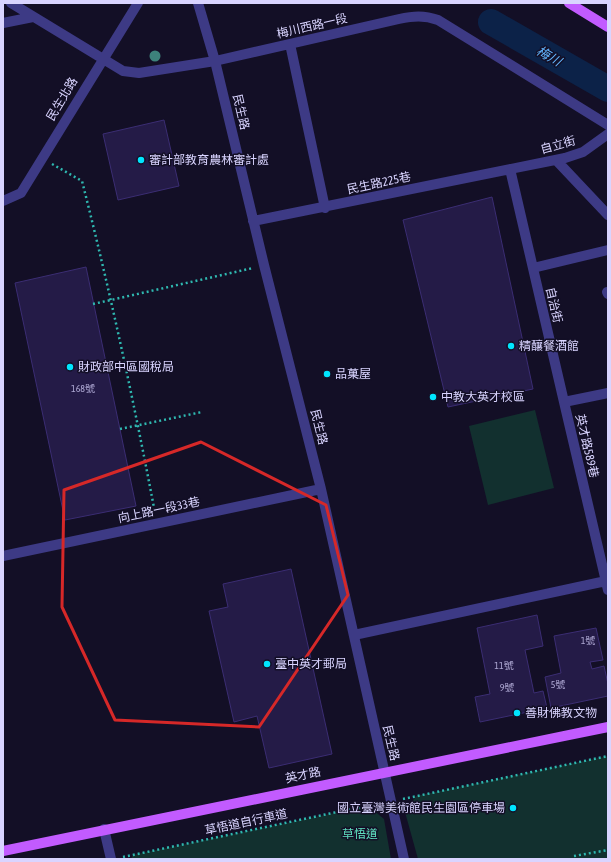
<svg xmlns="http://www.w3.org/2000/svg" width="611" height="862" font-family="'Asap Condensed','Noto Sans TC',sans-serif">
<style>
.green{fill:#12302f}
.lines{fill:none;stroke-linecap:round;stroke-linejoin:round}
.river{stroke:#0c2248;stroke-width:26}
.building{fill:#241b47;stroke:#3b2d73}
.path{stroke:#2fb8b0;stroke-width:2.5;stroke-dasharray:2 3;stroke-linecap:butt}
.minor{stroke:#3d3a85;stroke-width:10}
.major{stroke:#c25bff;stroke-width:10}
.tree{fill:#3d827b}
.marked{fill:none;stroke:#d62828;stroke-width:3;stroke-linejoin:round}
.poi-dot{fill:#00e5ff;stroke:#130f26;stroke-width:1.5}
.labels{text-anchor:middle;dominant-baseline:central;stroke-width:3;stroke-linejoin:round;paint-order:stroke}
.number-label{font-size:10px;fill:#aca6d1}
.street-label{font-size:12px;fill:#d9d4ff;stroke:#130f26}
.poi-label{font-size:12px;fill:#d9d4ff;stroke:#130f26;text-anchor:start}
.park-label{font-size:12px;fill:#5fe0c0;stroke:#130f26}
.water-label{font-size:13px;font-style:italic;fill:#62b6ff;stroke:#130f26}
</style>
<rect width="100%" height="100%" fill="#130f26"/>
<path class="green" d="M535,410L554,488L488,505L469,426Z
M608,756V859H418L405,812L416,796Z
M368,806L384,819L391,859H131L133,855Z"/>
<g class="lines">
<path class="river" d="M491,22L608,89"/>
</g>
<path class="building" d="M164,120L179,186L118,200L103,134Z
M492,197L533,389L448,407L403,220Z
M86,267L136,506L65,520L15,283Z
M291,569L332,754L269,768L257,716L234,722L209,611L228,607L223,584Z
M537,615L543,646L525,650L534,693L543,691L547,708L480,722L475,697L490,694L477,628Z
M596,628L603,660L590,662L592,669L604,666L608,684V696L551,708L545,677L561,673L554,636Z"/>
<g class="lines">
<path class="path" d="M52,164L82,181C110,291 134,402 155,513
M93,304L253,268
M120,429L202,412
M403,799L608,756
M574,856L608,850
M123,857L380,803"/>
<path class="minor" d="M11,3L123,71L139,73L215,61L399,19C413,16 424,15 438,20L608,125
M198,3L215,61L264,265L321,489L404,859
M3,23L33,17
M290,44L325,208
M556,160L608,215
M510,169L564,402L608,393
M3,201L21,193L138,3
M253,221L565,158L583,152L608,134
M533,268L608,250
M607,292L608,294
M564,402L608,590
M3,556L321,489
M354,635L606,581
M104,829L111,859"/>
<path class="major" d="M569,3L608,27
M3,851L608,727"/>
</g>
<circle class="tree" cx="155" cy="56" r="5.5"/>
<path class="marked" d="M201,442L326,505L348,595L259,727L115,720L62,607L64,490Z"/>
<g class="poi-dot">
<circle cx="141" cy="160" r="4"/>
<circle cx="511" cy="346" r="4"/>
<circle cx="70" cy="367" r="4"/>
<circle cx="327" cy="374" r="4"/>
<circle cx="433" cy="397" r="4"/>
<circle cx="267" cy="664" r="4"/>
<circle cx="517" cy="713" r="4"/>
<circle cx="513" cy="808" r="4"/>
</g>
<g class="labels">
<g class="number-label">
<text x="83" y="388">168號</text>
<text x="588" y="640">1號</text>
<text x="504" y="665">11號</text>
<text x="558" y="684">5號</text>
<text x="507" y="687">9號</text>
</g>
<g class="street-label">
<text transform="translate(312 26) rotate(-13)">梅川西路一段</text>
<text transform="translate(62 99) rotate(-59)">民生北路</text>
<text transform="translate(241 112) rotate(77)">民生路</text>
<text transform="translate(558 145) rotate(-16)">自立街</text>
<text transform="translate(379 183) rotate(-12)">民生路225巷</text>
<text transform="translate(554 305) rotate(77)">自治街</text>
<text transform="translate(319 427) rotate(76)">民生路</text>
<text transform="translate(587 446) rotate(77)">英才路589巷</text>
<text transform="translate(159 510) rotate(-12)">向上路一段33巷</text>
<text transform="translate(391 743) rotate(77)">民生路</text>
<text transform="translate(303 775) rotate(-12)">英才路</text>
<text transform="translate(246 822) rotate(-12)">草悟道自行車道</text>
</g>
<g class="poi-label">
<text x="149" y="160">審計部教育農林審計處</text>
<text x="519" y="346">精釀餐酒館</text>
<text x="78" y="367">財政部中區國稅局</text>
<text x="335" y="374">品菓屋</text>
<text x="441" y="397">中教大英才校區</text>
<text x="275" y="664">臺中英才郵局</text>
<text x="525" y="713">善財佛教文物</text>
<text x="505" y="808" text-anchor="end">國立臺灣美術館民生園區停車場</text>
</g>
<g class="park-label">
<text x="360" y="834">草悟道</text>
</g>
<g class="water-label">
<text transform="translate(549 56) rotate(30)">梅川</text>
</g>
</g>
<rect width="611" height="862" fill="none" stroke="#d9d4ff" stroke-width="8"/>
</svg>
